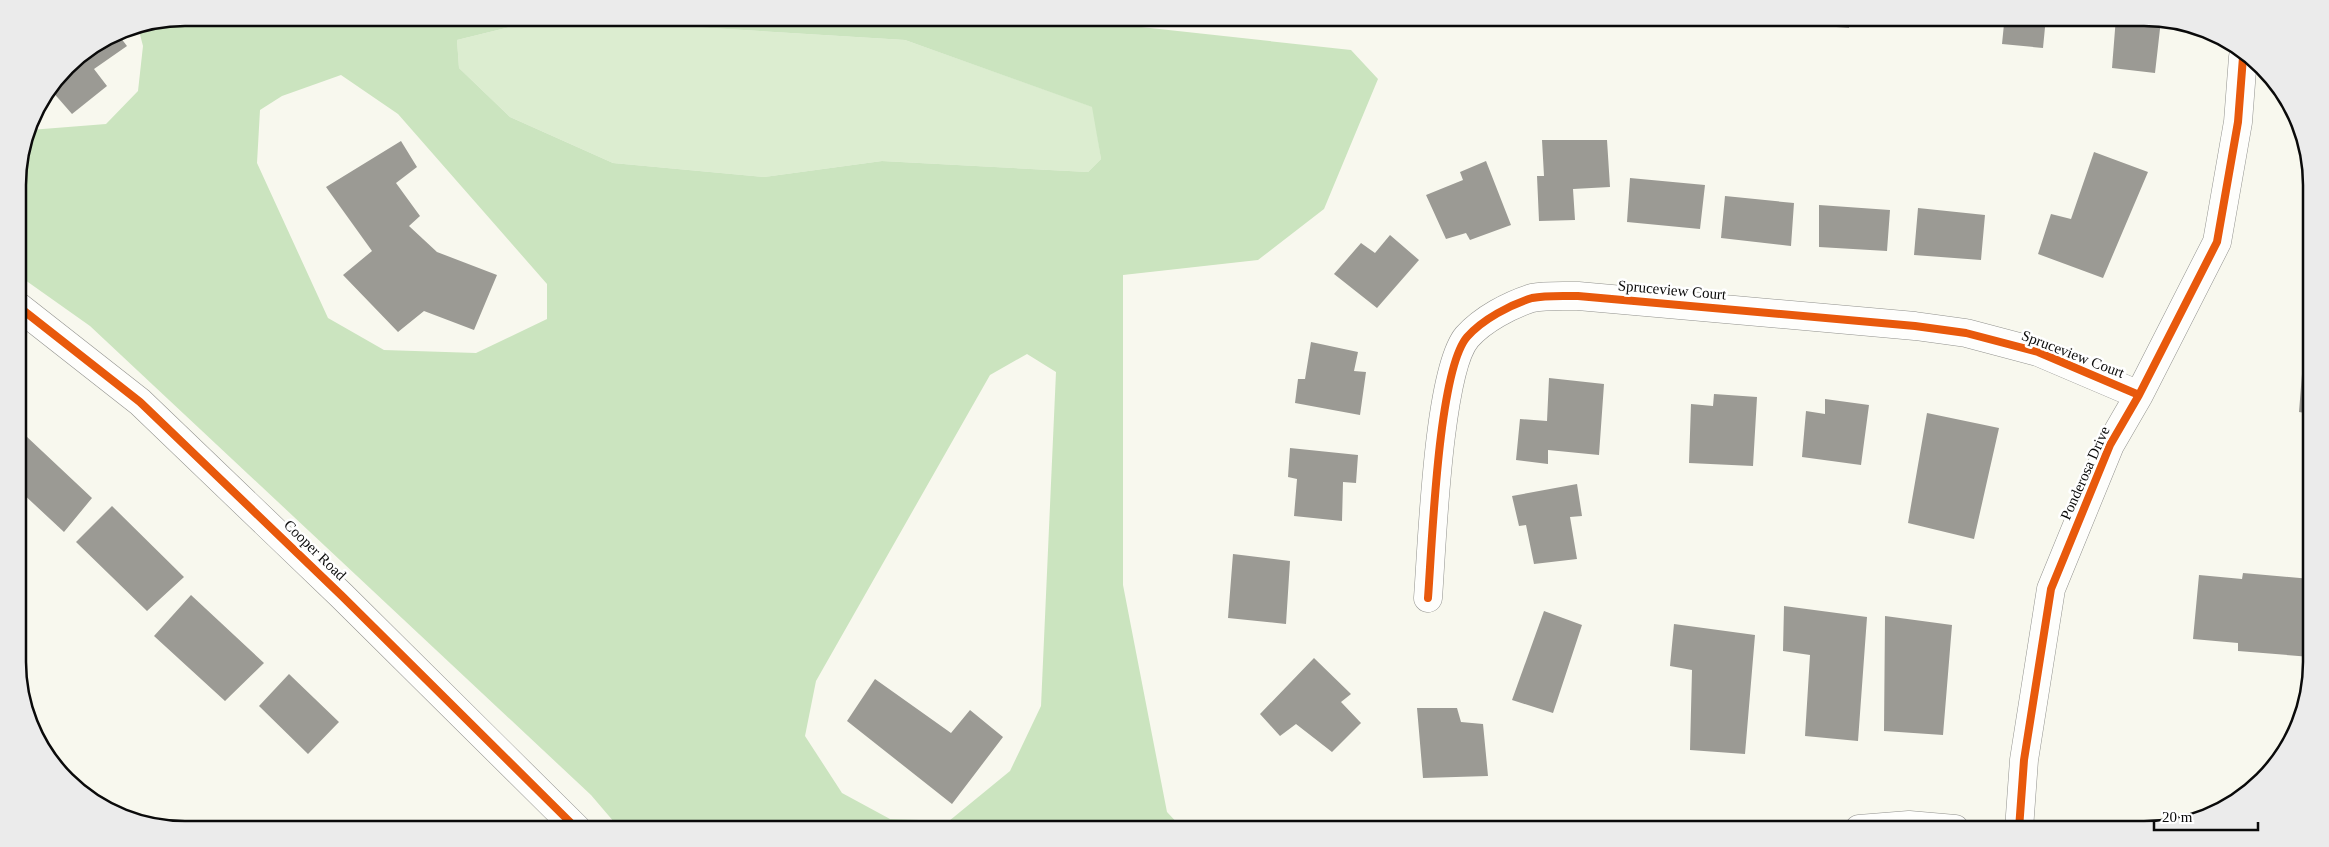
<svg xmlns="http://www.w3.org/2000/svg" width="2329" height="847" font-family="Georgia,serif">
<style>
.green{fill:#dcedd0}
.forest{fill:#cbe4bf;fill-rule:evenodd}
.building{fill:#9b9a94}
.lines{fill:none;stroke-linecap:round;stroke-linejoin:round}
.minor-casing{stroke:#91918d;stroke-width:29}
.minor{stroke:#fefefc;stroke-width:28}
.cycleway-casing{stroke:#fff;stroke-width:11}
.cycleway{stroke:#e8590c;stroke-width:8}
.labels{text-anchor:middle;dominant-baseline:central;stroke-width:5;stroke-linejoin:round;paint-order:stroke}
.street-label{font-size:15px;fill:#0a0a0a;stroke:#fff}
.rim{fill:none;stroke:#0a0a0a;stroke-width:2.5}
</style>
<rect width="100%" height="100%" fill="#f8f8ee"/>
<path class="green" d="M547,18L905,40L1093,107L1101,159L1088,172L882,161L764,177L613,163L510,117L459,68L457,40Z"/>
<path class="forest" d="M1049,17L1351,50L1378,79L1324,209L1258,260L1123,275V585L1167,812L1183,829H620L591,795L90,326L18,275V174L30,130L106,124L138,91L143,46L138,27L185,17ZM547,18L905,40L1092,107L1101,159L1088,172L882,161L764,177L613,163L510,117L459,68L457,40ZM341,75L398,114L547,284V319L476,353L384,350L328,318L257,163L260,110L282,96ZM1027,354L1056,372L1041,706L1010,771L949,821L890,819L842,793L805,736L816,681L990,375Z"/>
<path class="building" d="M1811,17H1850L1849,28L1811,25Z
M1969,17H2046L2043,48L2002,44L2004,24L1968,20Z
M2116,17H2144L2161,20L2155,73L2112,68Z
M117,33L127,46L94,69L107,86L72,114L51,90L74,59Z
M1542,140H1607L1610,187L1573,189L1575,220L1539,221L1537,176H1544Z
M401,141L417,167L396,183L420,216L409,226L437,252L497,275L474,330L424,311L398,332L343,275L372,251L326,187Z
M2094,152L2148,172L2103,278L2038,254L2051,214L2071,219Z
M1486,161L1511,225L1470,240L1466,233L1446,239L1426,195L1463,180L1460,172Z
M1630,178L1705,185L1700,229L1627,222Z
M1725,196L1794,203L1791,246L1721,238Z
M1819,205L1890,210L1887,251L1819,247Z
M1918,208L1985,215L1981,260L1914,255Z
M1390,235L1419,260L1377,308L1334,274L1361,243L1375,253Z
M1311,342L1358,352L1354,371L1366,372L1360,415L1295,403L1298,379H1305Z
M2302,374H2311V414L2299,412Z
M1549,378L1604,384L1599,455L1548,450V464L1516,460L1520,419L1547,421Z
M1714,394L1757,397L1753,466L1689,463L1691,404L1713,406Z
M1825,399L1869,405L1861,465L1802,457L1806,411L1825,414Z
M1927,413L1999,428L1974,539L1908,523Z
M26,436L92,498L64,532L20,491L19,443Z
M1290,448L1358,455L1356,483L1343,482L1342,521L1294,516L1297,479L1288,477Z
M1577,484L1582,516L1570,517L1577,559L1534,564L1526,525L1519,526L1512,496Z
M112,506L184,577L147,611L76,542Z
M1233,554L1290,561L1286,624L1228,618Z
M2243,573L2311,579V657L2238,651V643L2193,639L2199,575L2242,579Z
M191,595L264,663L225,701L154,636Z
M1784,606L1867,617L1858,741L1805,736L1810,655L1783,651Z
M1544,611L1582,625L1553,713L1512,700Z
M1885,616L1952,625L1943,735L1884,731Z
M1674,624L1755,635L1745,754L1690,750L1692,670L1670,666Z
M1314,658L1351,694L1341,702L1361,723L1332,752L1296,724L1280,736L1260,714Z
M289,674L339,722L308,754L259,706Z
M875,679L951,733L970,710L1003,737L952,804L847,721Z
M1417,708H1457L1461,722L1483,724L1488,776L1423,778Z"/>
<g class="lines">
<g class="minor-casing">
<path id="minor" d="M19,307L140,402L342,596L577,829
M1428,598C1432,546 1438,371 1467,337C1483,319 1510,305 1532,298C1546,295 1564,296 1578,296L1915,326L1966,333L2038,352L2139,395
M1859,829L1909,825L1955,829
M2019,829L2024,760L2051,589L2110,445L2139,395L2217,242L2238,122L2243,57"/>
</g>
<use href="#minor" class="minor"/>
<g class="cycleway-casing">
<path id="cycleway" d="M19,307L140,402L342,596L577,829
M1428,598C1432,546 1438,371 1467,337C1483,319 1510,305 1532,298C1546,295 1564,296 1578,296L1915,326L1966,333L2038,352L2139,395
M2019,829L2024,760L2051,589L2110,445L2139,395L2217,242L2238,122L2243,57"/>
</g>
<use href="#cycleway" class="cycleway"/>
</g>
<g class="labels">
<g class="street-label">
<text transform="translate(1672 290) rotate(5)">Spruceview Court</text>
<text transform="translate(2073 354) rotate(21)">Spruceview Court</text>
<text transform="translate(2085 473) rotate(-66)">Ponderosa Drive</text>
<text transform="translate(315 550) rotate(44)">Cooper Road</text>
</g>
</g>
<path d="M0 0H2329V847H0ZM185 26H2144A159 159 0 0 1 2303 185V662A159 159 0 0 1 2144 821H185A159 159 0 0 1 26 662V185A159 159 0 0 1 185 26Z" fill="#ebebeb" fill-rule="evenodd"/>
<path class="rim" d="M185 26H2144A159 159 0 0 1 2303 185V662A159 159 0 0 1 2144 821H185A159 159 0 0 1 26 662V185A159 159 0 0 1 185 26Z"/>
<path d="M2154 822v8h104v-8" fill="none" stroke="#0a0a0a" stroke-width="2.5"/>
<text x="2162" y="822" font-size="15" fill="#0a0a0a" stroke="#ffffff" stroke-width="4" paint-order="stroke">20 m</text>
</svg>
